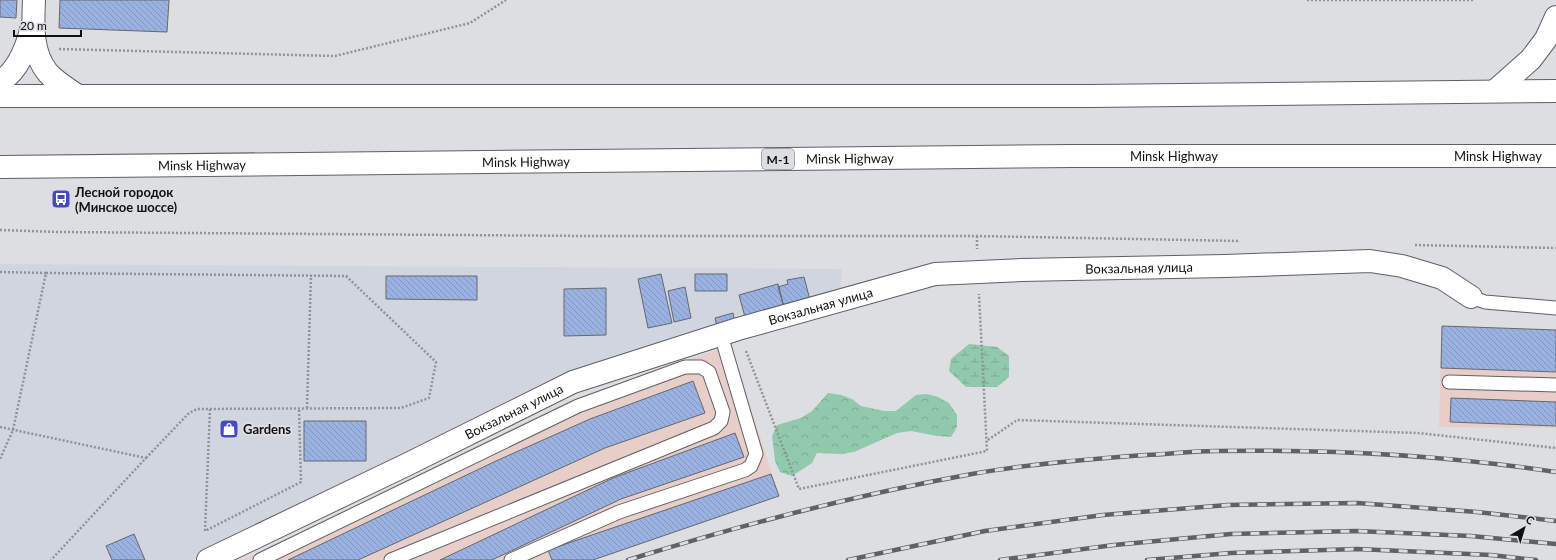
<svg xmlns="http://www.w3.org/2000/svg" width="1556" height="560" font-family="Lato,sans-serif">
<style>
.built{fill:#d0d5e0}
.industrial{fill:#e8cec8}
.forest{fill:url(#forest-crowns)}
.wetland{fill:url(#wetland-marsh)}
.building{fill:url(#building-back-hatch);stroke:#66686b}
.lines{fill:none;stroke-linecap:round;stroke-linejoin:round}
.lane-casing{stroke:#5e6064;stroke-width:15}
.street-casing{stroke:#5e6064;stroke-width:24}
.highway-casing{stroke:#5e6064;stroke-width:24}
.path{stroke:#919295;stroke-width:2.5;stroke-dasharray:2 2;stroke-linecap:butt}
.lane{stroke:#fff;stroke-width:13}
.street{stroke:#fff;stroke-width:22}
.highway{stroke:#fff;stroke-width:22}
.rail-casing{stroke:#5f6163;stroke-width:4.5}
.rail{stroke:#dcdee2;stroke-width:3;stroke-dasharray:9;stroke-linecap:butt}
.labels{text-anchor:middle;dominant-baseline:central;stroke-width:4;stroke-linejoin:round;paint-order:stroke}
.shield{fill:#dcdee2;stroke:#4c4e50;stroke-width:1}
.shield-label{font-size:12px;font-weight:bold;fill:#0f1011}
.street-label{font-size:13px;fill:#0f1011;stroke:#dcdee2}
.poi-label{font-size:13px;font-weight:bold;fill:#0f1011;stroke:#dcdee2;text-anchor:start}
</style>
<defs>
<pattern id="forest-crowns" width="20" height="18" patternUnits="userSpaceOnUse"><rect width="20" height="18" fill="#90c9ab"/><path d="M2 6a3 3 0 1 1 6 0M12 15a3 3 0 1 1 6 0" fill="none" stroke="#7bac92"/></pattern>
<pattern id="wetland-marsh" width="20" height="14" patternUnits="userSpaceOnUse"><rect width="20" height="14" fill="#90c9ab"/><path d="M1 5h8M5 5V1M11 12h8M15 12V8" fill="none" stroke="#7bac92"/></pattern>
<pattern id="building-back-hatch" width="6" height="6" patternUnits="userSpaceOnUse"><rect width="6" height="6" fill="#9ab2e1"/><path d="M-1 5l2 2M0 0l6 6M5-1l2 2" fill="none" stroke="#8498c0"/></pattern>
</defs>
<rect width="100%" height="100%" fill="#dcdee2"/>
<path class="built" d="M0,264L842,269L840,292L560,378L357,481L192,560H0Z"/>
<path class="industrial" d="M1442,326L1556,330V428L1439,427Z
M731,345L779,496L593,560H242L573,399Z"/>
<path class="forest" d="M828,393L841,395L852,399L861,406L884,411H896L916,395L927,394L938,397L949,403L957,415V427L951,437L937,436L911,431L897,433L854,452L841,454L817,453L812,463L792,476L780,472L775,461L772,436L777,425L801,418L812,411Z"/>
<path class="wetland" d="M969,344L997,347L1009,356V377L997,387H966L949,371L951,359Z"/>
<path class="building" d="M0,0H17L16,18L0,17Z
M60,0H169L167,32L59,28Z
M661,274L672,323L648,328L638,279Z
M695,274H727V291H695Z
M386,276H477V300L386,299Z
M804,277L810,300L784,307L778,287L788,284L787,280Z
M778,284L784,307L745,317L739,295Z
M685,287L691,318L674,322L668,291Z
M606,288V335L564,336V289Z
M733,313L735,322L717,327L715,318Z
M1442,326L1556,330V372L1441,368Z
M693,381L705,413L605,448L358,560H288L496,461L590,419Z
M1451,398L1556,402V426L1450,422Z
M304,421H366V461H304Z
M735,433L744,457L621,499L492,560H440L613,478Z
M771,474L779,496L593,560H552L548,550Z
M134,534L145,560H112L106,546Z"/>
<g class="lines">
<g class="lane-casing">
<path id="lane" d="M1471,297L1485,302L1556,308
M1449,382L1556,385
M260,560L578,406L685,367H701L709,372L723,412L721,421L714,428L391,560
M511,560L619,512L745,470L751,466L756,454L721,335"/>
</g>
<g class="street-casing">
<g id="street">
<path d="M34,0C33,24 31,53 48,73C56,82 68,89 78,96"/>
<path d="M0,82C19,70 27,47 32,26"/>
<path d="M1495,91L1531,59L1546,39L1556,17"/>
<path id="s1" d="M208,560L406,465L573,382L738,329L935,274L1021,270L1225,266L1370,261L1402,266L1442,278L1471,297"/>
</g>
</g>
<g class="highway-casing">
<g id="highway">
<path d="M0,96H1090L1556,91"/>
<path id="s2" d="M0,167L1073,156H1556"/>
</g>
</g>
<path class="path" d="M1307,0H1475
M59,49L335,56L470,23L506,0
M0,230L58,232L588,236H977L1240,241
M977,236V249
M1415,245L1556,248
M0,272L46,273L13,430L0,459
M46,273L346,276L436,362L429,398L401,408L197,409L189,413L146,458
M746,351L799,489L987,451L979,294
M307,408L311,275
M210,409L205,531L301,482L299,408
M0,427L146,458L51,560
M988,440L1017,420L1418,433L1556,448"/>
<use href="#lane" class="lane"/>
<use href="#street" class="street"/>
<use href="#highway" class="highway"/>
<g class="rail-casing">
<path id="rail" d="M628,560C741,525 855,495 972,474C1029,464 1088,459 1146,455C1169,454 1193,451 1216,451C1330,449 1444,455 1556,472
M848,560L985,531L1103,515L1228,505L1357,503L1477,512L1556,521
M1000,560L1114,545L1231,534L1356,531L1471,536L1556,544
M1147,560L1231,553L1357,549L1491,555L1536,560"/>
</g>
<use href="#rail" class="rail"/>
</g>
<defs>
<g id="bus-square" transform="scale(1)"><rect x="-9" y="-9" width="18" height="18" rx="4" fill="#4749be" stroke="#dcdee2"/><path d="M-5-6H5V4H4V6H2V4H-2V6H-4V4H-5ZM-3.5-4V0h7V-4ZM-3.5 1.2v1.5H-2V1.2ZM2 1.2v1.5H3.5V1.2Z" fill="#fff"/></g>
<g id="shop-square" transform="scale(1)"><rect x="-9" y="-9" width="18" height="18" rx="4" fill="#4749be" stroke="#dcdee2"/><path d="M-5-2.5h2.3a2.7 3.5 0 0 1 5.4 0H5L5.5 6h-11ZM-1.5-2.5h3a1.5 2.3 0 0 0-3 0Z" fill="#fff"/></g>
</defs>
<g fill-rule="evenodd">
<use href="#bus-square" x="61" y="199"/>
<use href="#shop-square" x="229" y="429"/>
</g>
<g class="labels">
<rect class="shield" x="762" y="149" width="32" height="20" rx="3"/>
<g class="shield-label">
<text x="778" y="159">М-1</text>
</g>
<g class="street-label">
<text stroke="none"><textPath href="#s2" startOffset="1174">Minsk Highway</textPath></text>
<text stroke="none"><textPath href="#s2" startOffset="1498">Minsk Highway</textPath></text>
<text stroke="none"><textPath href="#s2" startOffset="850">Minsk Highway</textPath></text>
<text stroke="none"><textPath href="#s2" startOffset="526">Minsk Highway</textPath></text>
<text stroke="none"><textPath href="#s2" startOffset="202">Minsk Highway</textPath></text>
<text stroke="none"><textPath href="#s1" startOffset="988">Вокзальная улица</textPath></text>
<text stroke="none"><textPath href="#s1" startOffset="665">Вокзальная улица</textPath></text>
<text stroke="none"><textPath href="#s1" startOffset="340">Вокзальная улица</textPath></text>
</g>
<g class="poi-label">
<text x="75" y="192">Лесной городок<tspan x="75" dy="15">(Минское шоссе)</tspan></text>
<text x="243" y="429">Gardens</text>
</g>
</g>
<g transform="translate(1524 528) rotate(38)" stroke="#dcdee2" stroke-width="3" paint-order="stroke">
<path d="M0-3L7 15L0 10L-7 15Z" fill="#0f1011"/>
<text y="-6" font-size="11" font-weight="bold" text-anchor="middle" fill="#0f1011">С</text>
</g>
<path d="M14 30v6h67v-6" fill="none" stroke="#0f1011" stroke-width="2"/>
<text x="20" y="30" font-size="12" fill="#0f1011" stroke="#dcdee2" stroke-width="3" paint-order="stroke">20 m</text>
</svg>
